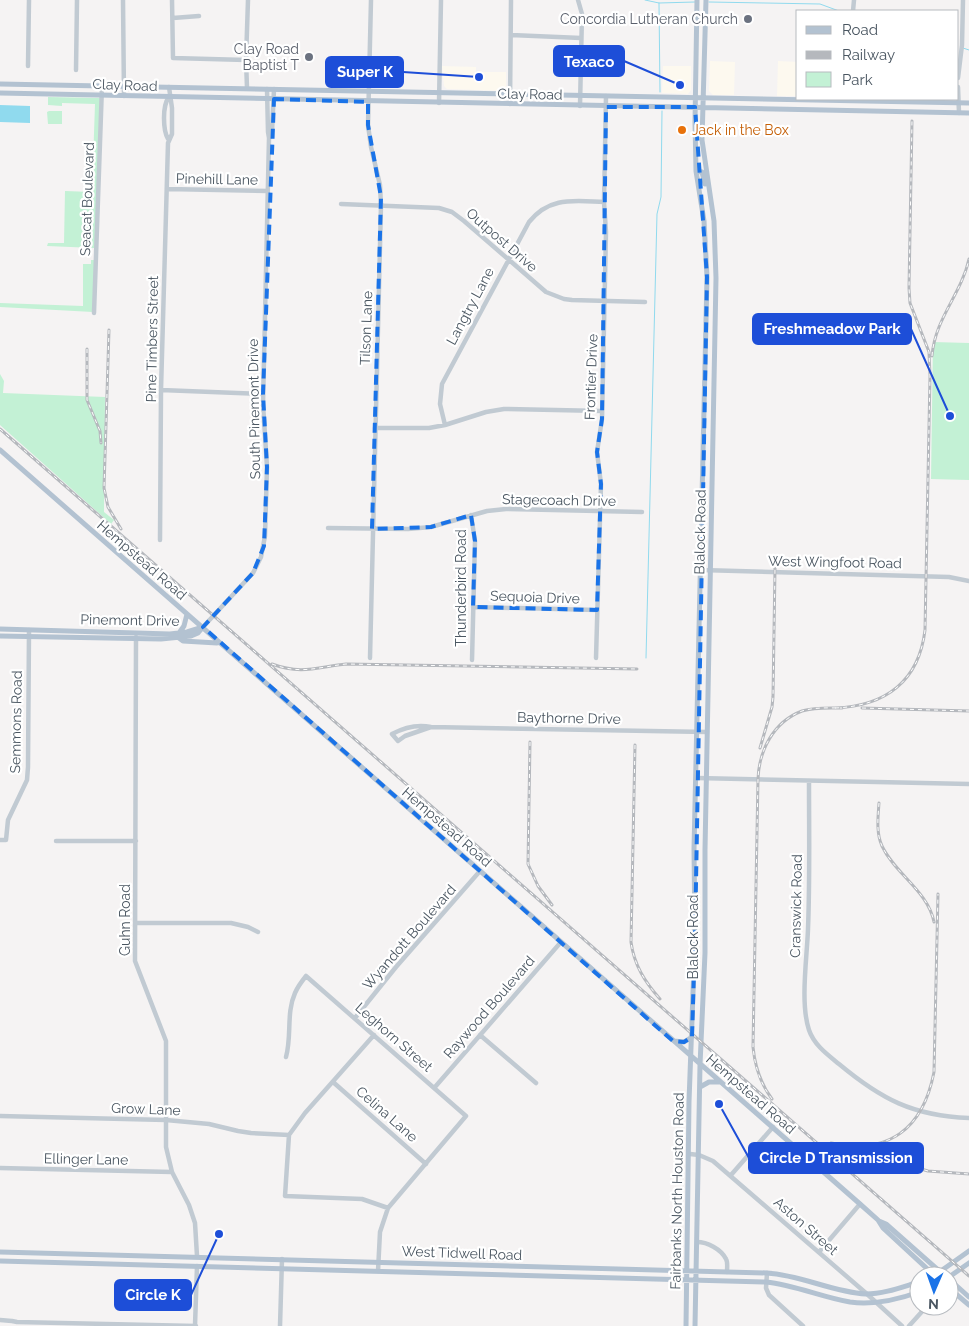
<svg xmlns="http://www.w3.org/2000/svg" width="969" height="1326" font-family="Raleway,sans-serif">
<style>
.commercial{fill:#fdf9ef}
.green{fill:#c3f1d5}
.water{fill:#90daee}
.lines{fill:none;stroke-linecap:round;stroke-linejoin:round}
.stream{stroke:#90daee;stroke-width:1}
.minor{stroke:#c1cad2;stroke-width:4.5}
.major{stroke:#b3c2d1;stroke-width:5}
.rail-casing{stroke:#b5b8bd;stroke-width:3}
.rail{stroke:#fff;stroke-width:1;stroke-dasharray:4;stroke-linecap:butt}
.marked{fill:none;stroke:#1a73e8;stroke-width:4;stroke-dasharray:10 6;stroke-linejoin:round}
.worship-dot{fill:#6b7280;stroke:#fff;stroke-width:2}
.food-dot{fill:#e8710a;stroke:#fff;stroke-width:2}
.labels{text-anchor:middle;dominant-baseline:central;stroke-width:4.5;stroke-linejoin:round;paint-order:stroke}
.worship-label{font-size:14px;fill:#5b616d;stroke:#fff;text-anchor:end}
.street-label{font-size:14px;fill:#4a5661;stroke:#fff}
.food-label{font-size:14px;fill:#c56008;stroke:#fff;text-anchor:start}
.leader{fill:none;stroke:#1d4ed8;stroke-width:2}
.callout-dot{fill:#1d4ed8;stroke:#fff;stroke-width:2}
.callout{fill:#1d4ed8;stroke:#1d4ed8;stroke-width:2}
.callout-label{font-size:15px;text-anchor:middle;font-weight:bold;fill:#fff}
</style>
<rect width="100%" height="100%" fill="#f5f3f3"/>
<path class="commercial" d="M710,61L735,62L734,95H713L709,91Z
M778,61L798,62V96H777Z
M442,66L476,67V72H506V91L447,89L444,86Z
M663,66H691V90L688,94L662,93Z"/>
<path class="green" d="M48,97L100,98L93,312L0,307V303L83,306V264H91V260H94V248L47,246L48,243H64L65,191L92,192L95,104L62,103V106L48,105Z
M49,111H62V124H48L47,112Z
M933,342L969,343V480L931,479Z
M0,374L4,381L3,393L105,397L104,512L114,520L111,524L0,425Z"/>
<path class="water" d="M0,105L30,106V123L0,122Z"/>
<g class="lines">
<path class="stream" d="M645,0L659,3L695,2
M709,2L820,4L839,11
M659,3L660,92
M963,48L969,50
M646,658L657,214L661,197L662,111"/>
<path class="minor" d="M123,0L124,96
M172,0L173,58L246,60
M578,0L582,14L580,106
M853,11L854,0
M173,18L199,16
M511,35L581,38
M28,66L29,0
M76,70L77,0
M958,78L962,45L963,0
M958,87L959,113
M247,88L246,60L248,0
M439,103L441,0
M510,104L511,0
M270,137L272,132L274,89
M168,139C163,130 162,106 169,97
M167,189L268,191
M341,204L439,208L452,212L464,221L546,292L564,299L572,300L645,302
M94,313L102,86
M161,390L263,394
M445,425L440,404L442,384L529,222C550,196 574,201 604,202
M375,428H429L445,425L486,412L504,409L602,411
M471,515L475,541L472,660
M328,528L408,529L431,527L487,511L506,509L642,512
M160,540L161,390L168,143L172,134V108L169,87
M701,570L949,577L969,581
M473,607L597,610
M203,627L253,573L261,557L265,536L267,467L263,404L269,138L268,132L267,89
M136,637L135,961L166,1041V1147L172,1172L189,1205L195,1223L197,1256
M370,658L381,205L380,185L371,147L368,125L371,0
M596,658L601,484L597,452L602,419L606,232L604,202L606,96
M431,727L405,736L398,741L392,734C405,727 417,724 431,727L707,732
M697,778L969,784
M809,781C809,830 810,879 808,929C807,958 800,1003 809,1030C814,1045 828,1055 839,1064C881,1099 913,1116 969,1118
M0,840H6L8,820L27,780L28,767L29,630
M56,841H136
M135,923H231L248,927L258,932
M355,1018L396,967L480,871
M374,1035L305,1113L289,1135L285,1196L362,1199L388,1208
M480,1035L536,1083
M286,1057C292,1036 286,1013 295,993C298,986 302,981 306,976L466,1116L388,1208L380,1232L378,1271
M333,1082L426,1164
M435,1087L561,942
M0,1116L166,1120L209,1124L238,1131L251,1133L289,1135
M690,1154L699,1155L713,1161L867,1294L902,1326
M0,1168L172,1172
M731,1175L773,1127
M697,1242C707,1242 721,1249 726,1259C728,1262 727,1267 727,1272
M819,1252L860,1204
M767,1273L766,1288L769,1295L803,1326
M0,1320L12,1321L17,1322L196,1326
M195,1326L197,1266
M280,1326L282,1259
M909,1326L927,1306"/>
<path class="major" d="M0,84L969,103
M0,93L969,113
M696,171L702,172L705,184
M0,450L860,1204L878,1220L883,1228L935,1276
M0,629L170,634L187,632L203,627
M179,633L184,626L187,614
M0,636L161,639L191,636L198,633L203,627
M179,638L183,641L217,643
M674,1041L684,1042L692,1037
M700,1087L709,1082H719
M879,1221L886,1224L945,1276
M0,1252L767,1273C801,1275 832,1292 866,1294C884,1294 902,1287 919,1282
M0,1261L766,1282C795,1285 821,1297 850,1302C873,1305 897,1300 919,1292
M938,1273L969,1251
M949,1277L969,1263
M949,1279L969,1297
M949,1288L969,1305
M686,1326L689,1102L695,938L694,849L707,277L704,221L696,171L695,122L697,0
M695,1326L700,1065L705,953V850L716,278L714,221L702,140L706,0"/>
<g class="rail-casing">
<path id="rail" d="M109,330L104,488L108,507L121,529
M87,349V400L100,431L101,443
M932,356C935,318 961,295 969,259
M0,429L969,1276
M272,664C301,675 318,667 346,664L637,669
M835,708C886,706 919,681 925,630L930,376L929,352L910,303L909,288L912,121
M862,708L969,711
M530,742L528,864L538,886L552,905
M635,745L631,942C634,965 645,982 660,999
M760,748L772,707L773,697L775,568
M879,803C878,817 876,833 882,846C895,874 928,891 934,922
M772,1099C760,1083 755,1067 753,1047L758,779C759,751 773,722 802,711C815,707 829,708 842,708
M831,1143C889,1155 923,1129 934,1072L938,894
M855,1150L928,1171L969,1174"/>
</g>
<use href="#rail" class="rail"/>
</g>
<path class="marked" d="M274,99L368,102V125L381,197L372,529L431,527L471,515L475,541L473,607L597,610L601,484L597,452L602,419L606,107H695L707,277L695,938L692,1037L684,1042L673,1041L657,1027L203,627L253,573L264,546L267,467L263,394Z"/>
<g class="worship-dot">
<circle cx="748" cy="19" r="5"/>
<circle cx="309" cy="57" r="5"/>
</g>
<circle class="food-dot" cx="682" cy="130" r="5"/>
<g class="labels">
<g class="worship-label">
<text x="738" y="19">Concordia Lutheran Church</text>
<text x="299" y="49">Clay Road<tspan x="299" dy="16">Baptist T</tspan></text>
</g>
<g class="street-label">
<text transform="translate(125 85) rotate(2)">Clay Road</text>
<text transform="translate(530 94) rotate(1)">Clay Road</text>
<text transform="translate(217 179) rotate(1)">Pinehill Lane</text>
<text transform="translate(87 199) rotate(-88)">Seacat Boulevard</text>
<text transform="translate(502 240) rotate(41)">Outpost Drive</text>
<text transform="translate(470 306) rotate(-62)">Langtry Lane</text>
<text transform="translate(366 328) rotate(-88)">Tilson Lane</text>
<text transform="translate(152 339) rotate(-89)">Pine Timbers Street</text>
<text transform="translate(591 377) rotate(-88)">Frontier Drive</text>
<text transform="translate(254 409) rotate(-91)">South Pinemont Drive</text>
<text transform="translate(559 500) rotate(1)">Stagecoach Drive</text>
<text transform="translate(700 532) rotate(-89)">Blalock Road</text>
<text transform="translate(142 560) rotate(41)">Hempstead Road</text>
<text transform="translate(835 562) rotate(1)">West Wingfoot Road</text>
<text transform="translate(461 588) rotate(-90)">Thunderbird Road</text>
<text transform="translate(535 597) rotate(2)">Sequoia Drive</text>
<text transform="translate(130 620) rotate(1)">Pinemont Drive</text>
<text transform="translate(569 718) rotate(1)">Baythorne Drive</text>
<text transform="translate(16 722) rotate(-89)">Semmons Road</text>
<text transform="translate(447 827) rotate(41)">Hempstead Road</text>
<text transform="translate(796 906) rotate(-89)">Cranswick Road</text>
<text transform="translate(125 920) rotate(-90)">Guhn Road</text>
<text transform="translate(409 937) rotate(-49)">Wyandott Boulevard</text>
<text transform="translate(693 937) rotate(-90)">Blalock Road</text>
<text transform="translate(489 1007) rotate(-49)">Raywood Boulevard</text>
<text transform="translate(394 1037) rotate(41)">Leghorn Street</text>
<text transform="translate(751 1094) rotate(41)">Hempstead Road</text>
<text transform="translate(146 1109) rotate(2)">Grow Lane</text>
<text transform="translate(387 1114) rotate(41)">Celina Lane</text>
<text transform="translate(86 1159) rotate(1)">Ellinger Lane</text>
<text transform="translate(677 1191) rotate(-89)">Fairbanks North Houston Road</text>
<text transform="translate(806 1226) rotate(41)">Aston Street</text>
<text transform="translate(462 1253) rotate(2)">West Tidwell Road</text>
</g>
<g class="food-label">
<text x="692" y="130">Jack in the Box</text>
</g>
</g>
<path class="leader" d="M680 85L624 61M479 77L403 72M950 416L911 329M719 1104L749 1158M219 1234L191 1295"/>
<g class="callout-dot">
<circle cx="680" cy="85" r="5"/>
<circle cx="479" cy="77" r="5"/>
<circle cx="950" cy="416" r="5"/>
<circle cx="719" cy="1104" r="5"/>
<circle cx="219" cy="1234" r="5"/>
</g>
<g class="callout">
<rect x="554" y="46" width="70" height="30" rx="5"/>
<rect x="326" y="57" width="77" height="30" rx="5"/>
<rect x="753" y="314" width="158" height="30" rx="5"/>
<rect x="749" y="1143" width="174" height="30" rx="5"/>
<rect x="115" y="1280" width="76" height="30" rx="5"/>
</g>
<g class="callout-label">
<text x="589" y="67">Texaco</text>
<text x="365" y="77">Super K</text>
<text x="832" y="334">Freshmeadow Park</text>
<text x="836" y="1163">Circle D Transmission</text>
<text x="153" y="1300">Circle K</text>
</g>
<rect x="796" y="10" width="162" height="90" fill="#ffffff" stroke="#b7bbc0"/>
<rect x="806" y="26" width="25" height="8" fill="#b3c2d1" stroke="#b7bbc0"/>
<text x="842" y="35" font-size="15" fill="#4a5661">Road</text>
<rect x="806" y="51" width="25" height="8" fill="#b5b8bd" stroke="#b7bbc0"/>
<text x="842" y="60" font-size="15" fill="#4a5661">Railway</text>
<rect x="806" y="72" width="25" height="15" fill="#c3f1d5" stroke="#b7bbc0"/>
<text x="842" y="85" font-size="15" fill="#4a5661">Park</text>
<g transform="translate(934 1291) rotate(182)"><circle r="24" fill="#ffffff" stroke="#b7bbc0"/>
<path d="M0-4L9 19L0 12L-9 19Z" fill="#1a73e8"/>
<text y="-8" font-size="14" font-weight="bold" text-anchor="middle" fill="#4a5661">N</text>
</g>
</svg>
